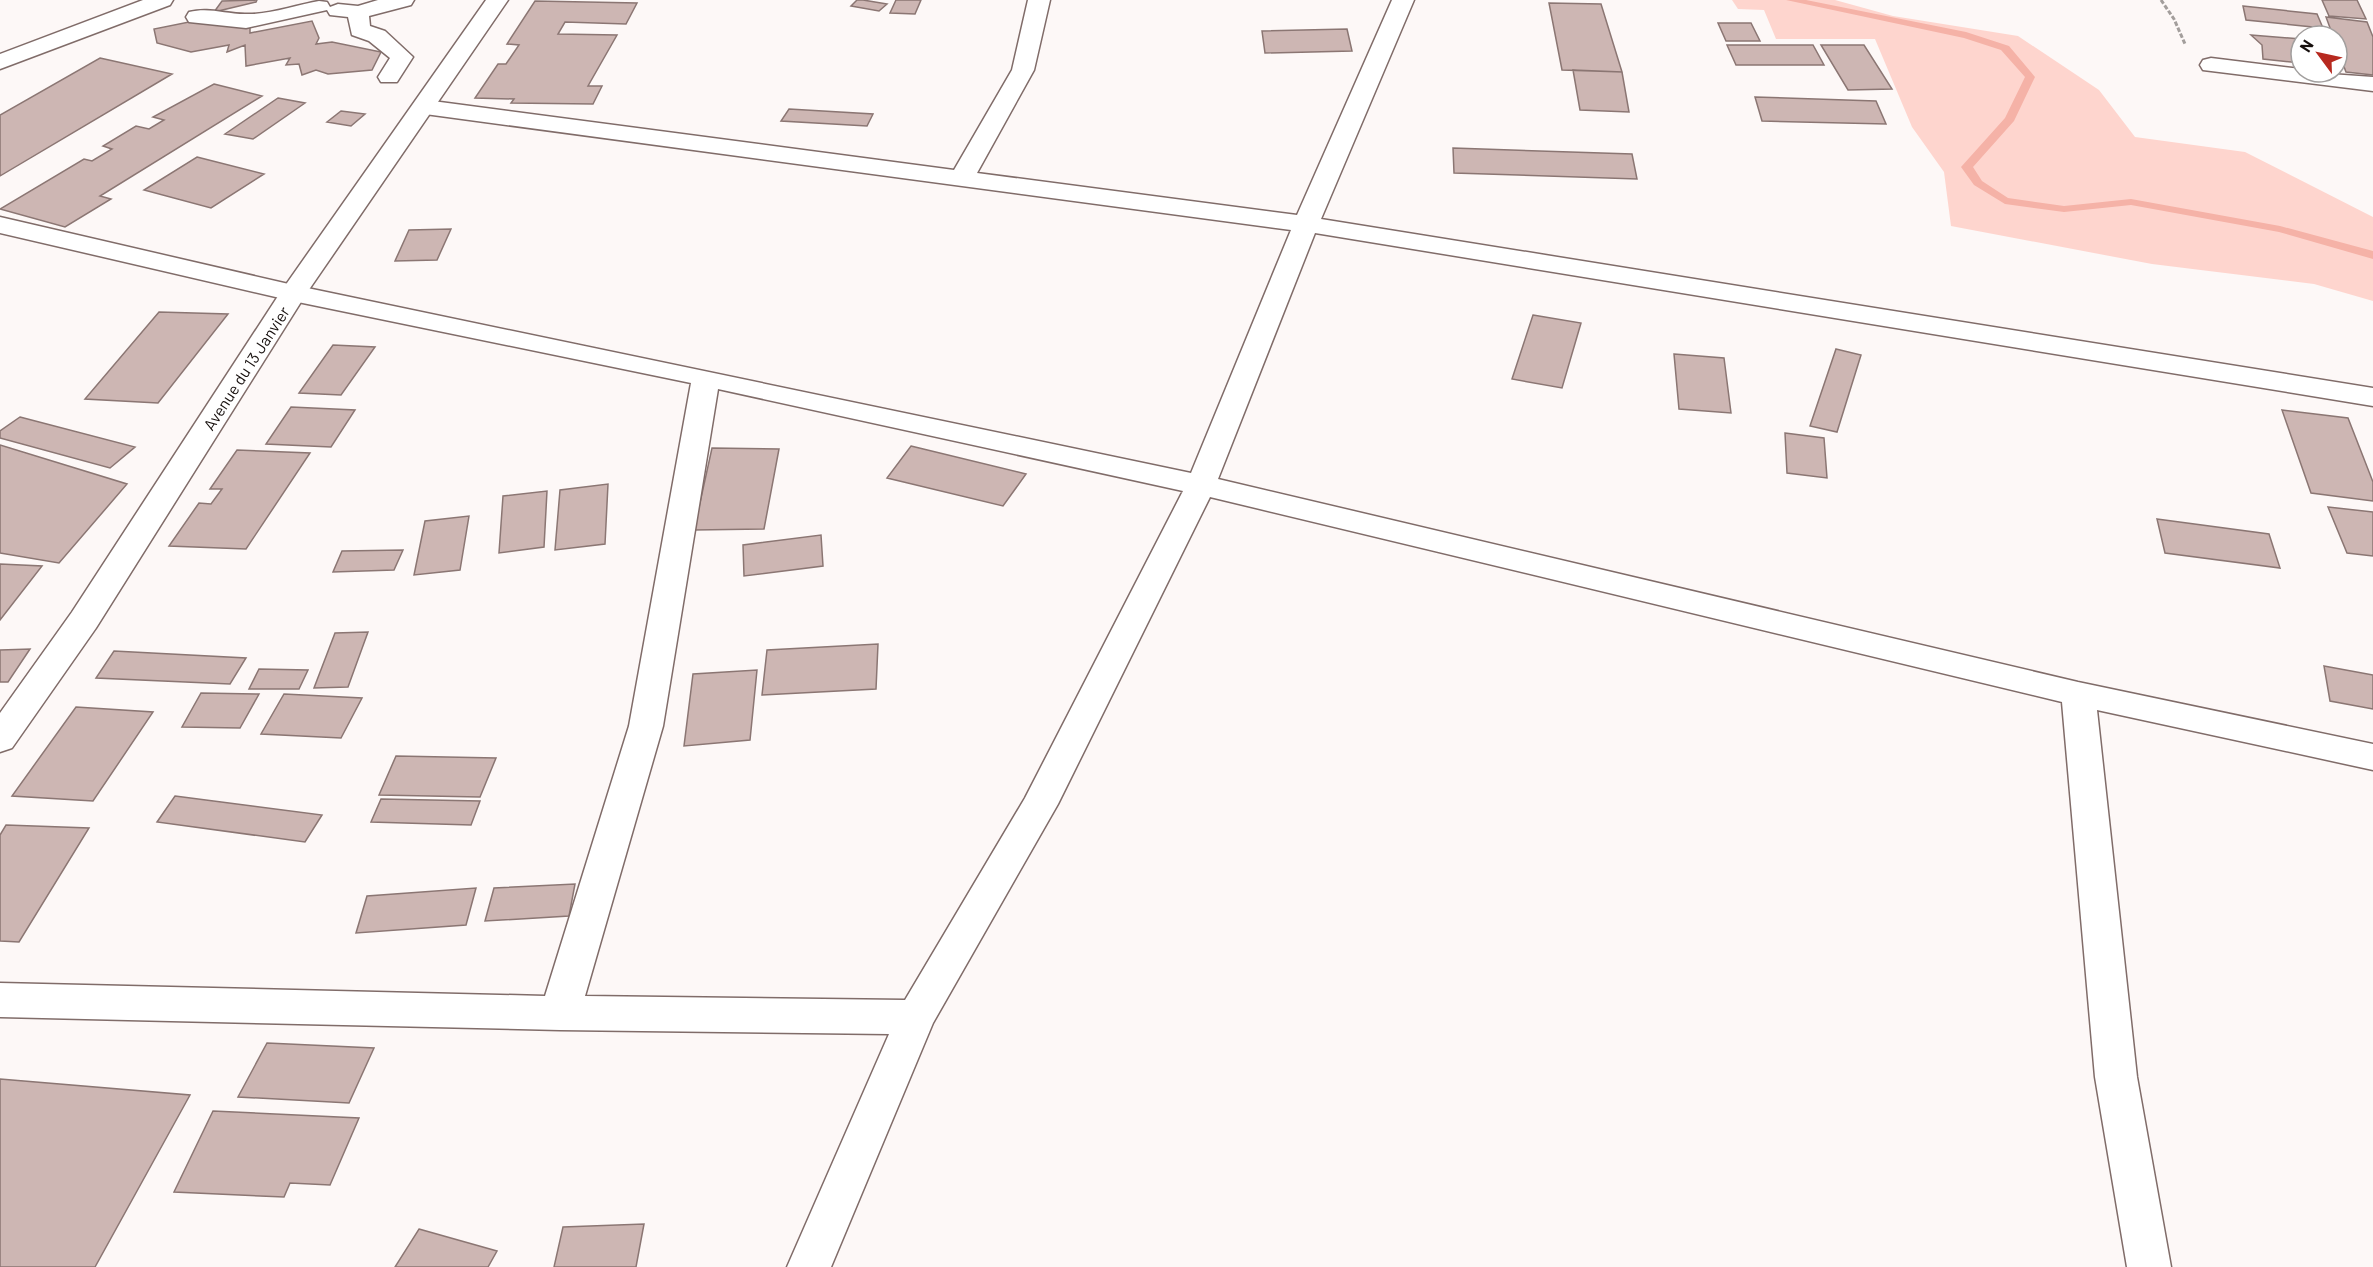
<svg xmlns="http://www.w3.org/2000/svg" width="2373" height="1267" font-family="Barlow,sans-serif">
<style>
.green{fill:#fed5ce}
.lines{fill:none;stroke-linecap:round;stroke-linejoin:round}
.stream{fill:#f5b2a7;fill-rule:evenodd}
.building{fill:#cdb6b3;stroke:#8b7673;stroke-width:1.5}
.minor-casing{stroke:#806c69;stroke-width:3}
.major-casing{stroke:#806c69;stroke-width:3}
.path{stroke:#a39e9c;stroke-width:3;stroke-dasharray:4.5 2;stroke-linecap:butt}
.minor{fill:#fff;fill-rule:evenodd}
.major{fill:#fff;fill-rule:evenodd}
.labels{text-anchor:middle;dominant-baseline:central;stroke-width:6;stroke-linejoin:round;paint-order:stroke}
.street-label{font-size:16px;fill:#160f0d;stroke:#fff}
</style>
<rect width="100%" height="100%" fill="#fdf8f7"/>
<path class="green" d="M1732,0H1835L1893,16L2018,36L2099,90L2135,137L2245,152L2373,217V301L2314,284L2152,264L1951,226L1944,172L1912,127L1875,39H1776L1764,10L1738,9Z"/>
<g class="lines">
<path class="stream" d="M1786,0H1806L1966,32L2009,46L2035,77L2014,121L1973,167L1982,181L2008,198L2064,206L2131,199L2280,226L2373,251V259L2279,232L2131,205L2064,212L2005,204L1974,185L1961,167L2005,118L2025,77L2001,50L1964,38Z"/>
</g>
<path class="building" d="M257,0L256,2L214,12L222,1Z
M857,0H863L887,4L879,11L851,6Z
M896,0H921L915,14L890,13Z
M2322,0H2357L2366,19L2329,16Z
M535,1L637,3L626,24L565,22L558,34L617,35L588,86H602L593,104L511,103L514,99L475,98L498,64H506L519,45L507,44Z
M1549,3L1601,4L1622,72L1562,70Z
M2243,6L2317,14L2323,28L2246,20Z
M2326,17L2367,22L2373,37V75L2346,72L2337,48V36H2333Z
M204,19L250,27V33L312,21L319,38L316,44L332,42L381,52L372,70L328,74L316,70L302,75L299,64L286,65L290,58L246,66L245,45L227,52L229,45L191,52L157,43L154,29Z
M1718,23H1751L1760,41H1726Z
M1347,29L1352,51L1265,53L1262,31Z
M2251,35L2301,39V63L2263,59L2262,45Z
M1727,45H1813L1824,65H1736Z
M1821,45H1864L1892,89L1848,90Z
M100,58L172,74L0,176V115Z
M1573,70L1622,72L1629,112L1580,110Z
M214,84L262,96L100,196L111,199L65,227L0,209L84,159L92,161L112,149L103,146L136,126L149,129L164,120L153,117Z
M1755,97L1876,101L1886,124L1762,121Z
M278,98L305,103L253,139L225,134Z
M789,109L873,114L867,126L781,121Z
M341,111L365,114L351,126L327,122Z
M1453,148L1632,154L1637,179L1454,173Z
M197,157L264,174L211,208L144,190Z
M451,229L437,260L395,261L409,230Z
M159,312L228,314L158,403L85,399Z
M1533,315L1581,323L1562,388L1512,379Z
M333,345L375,347L341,395L299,393Z
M1836,349L1861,355L1837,432L1810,426Z
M1674,354L1724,358L1731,413L1679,409Z
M291,407L355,410L331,447L266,444Z
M2282,410L2348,418L2373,482V501L2311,493Z
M20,417L135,447L110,468L0,438V431Z
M1785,433L1824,438L1827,478L1787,473Z
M0,445L127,484L59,563L0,553Z
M911,446L1026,474L1003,506L887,478Z
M712,448L779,449L764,529L694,530Z
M237,450L310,453L246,549L169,546L199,503L211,504L222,489H210Z
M608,484L605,544L555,550L560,490Z
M547,491L544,547L499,553L503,496Z
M2328,507L2373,512V556L2347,553Z
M469,516L460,570L414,575L425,521Z
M2157,519L2269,534L2280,568L2165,553Z
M821,535L823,566L744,576L743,545Z
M403,550L394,570L333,572L342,551Z
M0,564L42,566L0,620Z
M368,632L348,687L314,688L335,633Z
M878,644L876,689L762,695L767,650Z
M30,649L8,682H0V650Z
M114,651L246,658L230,684L96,678Z
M2324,666L2373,675V709L2330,701Z
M259,669L308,670L299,689H249Z
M757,670L750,740L684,746L693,674Z
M201,693L259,694L240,728L182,727Z
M284,694L362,698L341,738L261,734Z
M76,707L153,712L93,801L12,796Z
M396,756L496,758L480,797L379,795Z
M175,796L322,815L305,842L157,822Z
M381,799L480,801L471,825L371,822Z
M6,825L89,828L19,942L0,941V835Z
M575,884L569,916L485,921L494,888Z
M476,888L466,925L356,933L367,896Z
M267,1043L374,1048L349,1103L238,1097Z
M0,1079L190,1095L95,1267H0Z
M213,1111L359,1118L330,1185L290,1183L284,1197L174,1192Z
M644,1224L636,1267H554L563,1227Z
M419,1229L497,1251L488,1267H395Z"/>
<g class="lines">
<g class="minor-casing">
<path id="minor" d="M378,0H414L411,5L369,16L370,26L385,31L413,57L397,82H381L378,77L390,58L369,41L352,35L348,17L330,15L327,10L246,28L189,22L186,17L189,12C209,7 225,14 245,14C269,15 296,5 319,1L327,2L330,7L338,4L358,6Z
M1028,0H1050L1034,70L977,173L1297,215L1392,0H1414L1321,219L2373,388V406L1315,233L1218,479L2078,682L2373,744V770L2097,710L2137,1077L2171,1267H2127L2095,1077L2062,702L1210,497L1058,804L933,1023L831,1267H787L889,1034L560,1030L0,1017V983L545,996L629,726L691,383L293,301L0,233V217L293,285L1191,473L1291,230L425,114L417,112L413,107L417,102L425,100L954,170L1012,70ZM718,389L1183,491L1025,798L905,1000L585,996L663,726Z
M2211,58L2301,69V72L2373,77V91L2203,70L2200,65L2203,60Z"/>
</g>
<g class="major-casing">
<path id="major" d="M143,0H173L170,5L0,69V54Z
M486,0H508L306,294L96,628L12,748L0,752V713L72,612L280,293Z"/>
</g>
<path class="path" d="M2161,0L2174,19L2185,44"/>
<use href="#minor" class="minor"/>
<use href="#major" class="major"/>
</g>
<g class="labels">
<g class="street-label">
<text transform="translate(246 368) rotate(-57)">Avenue du 13 Janvier</text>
</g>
</g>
<g transform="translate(2319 54) rotate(303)"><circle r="28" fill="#ffffff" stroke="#a29f9e" stroke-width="1.5"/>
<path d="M0-4.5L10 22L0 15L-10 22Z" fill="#b7291f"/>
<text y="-9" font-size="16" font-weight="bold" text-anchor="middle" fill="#160f0d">N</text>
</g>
</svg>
